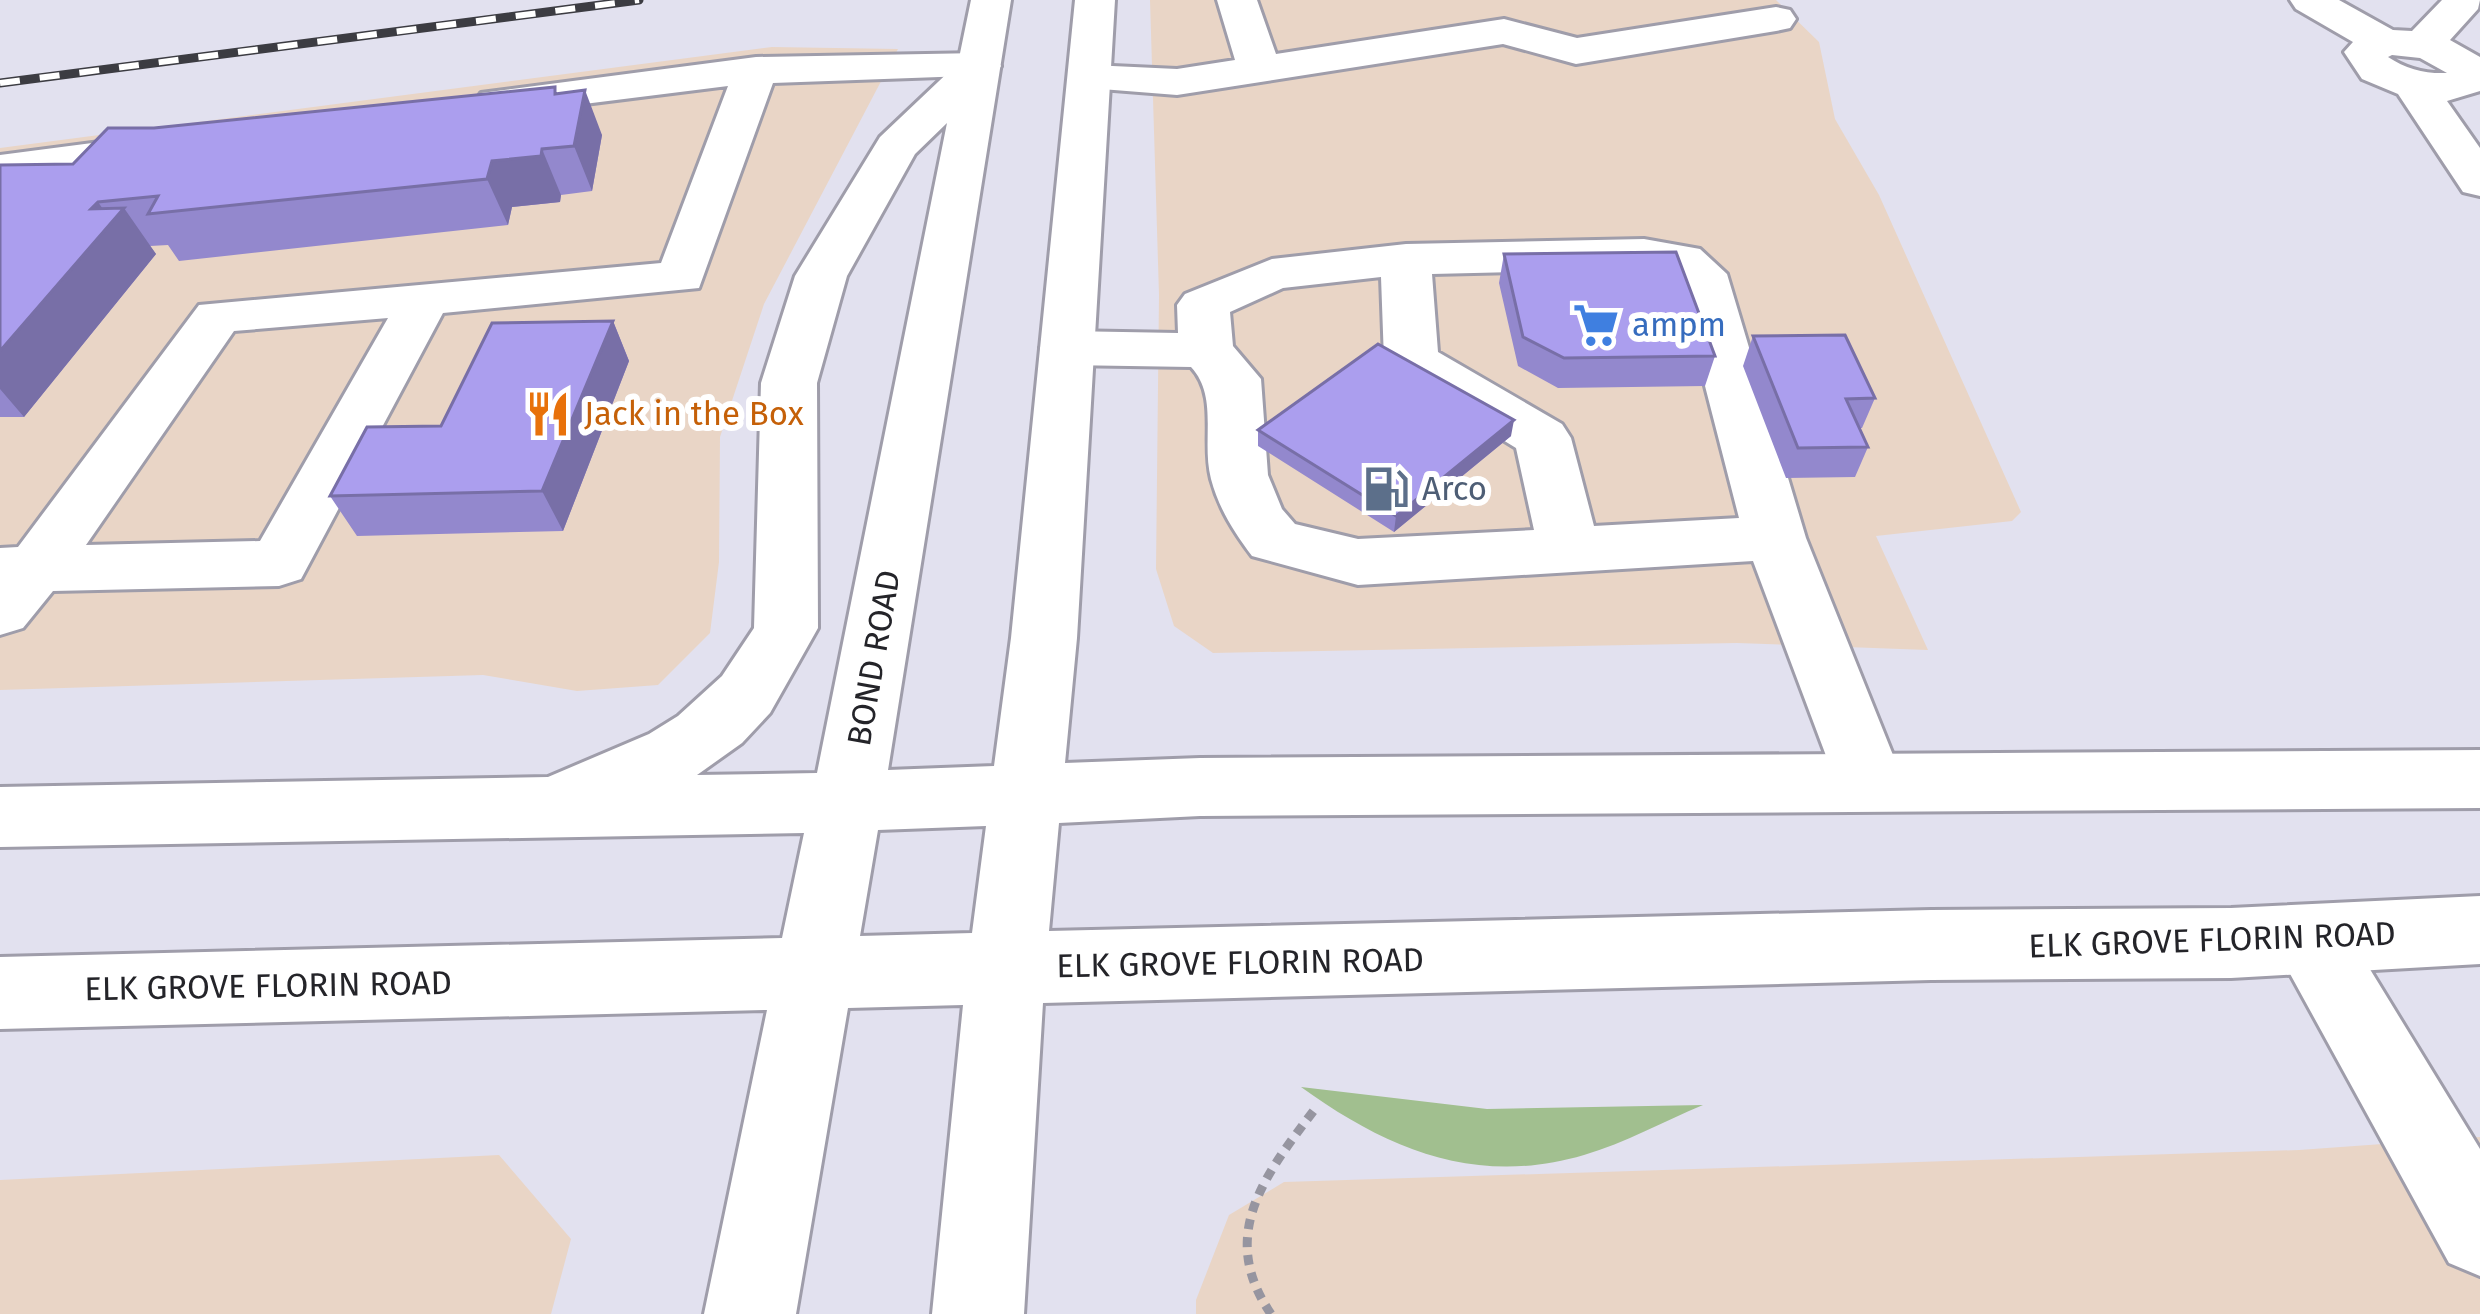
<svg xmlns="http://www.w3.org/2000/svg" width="2480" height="1314" font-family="'Fira Sans',sans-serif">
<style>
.commercial{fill:#e9d5c6}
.green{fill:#a1bf8f}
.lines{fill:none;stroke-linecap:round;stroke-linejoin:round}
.minor-casing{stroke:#9f9daa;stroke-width:6}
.major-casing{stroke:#9f9daa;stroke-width:6}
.path{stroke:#9695a0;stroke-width:9;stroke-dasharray:10 8;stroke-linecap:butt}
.minor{fill:#fff;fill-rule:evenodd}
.major{fill:#fff;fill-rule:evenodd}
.rail-casing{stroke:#3c3c42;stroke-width:9}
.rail{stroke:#fff;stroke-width:6;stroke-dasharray:20;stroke-linecap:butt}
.wall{fill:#9388cd}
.shaded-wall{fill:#786fa7}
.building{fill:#ab9eee;stroke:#786fa7;stroke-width:3}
.labels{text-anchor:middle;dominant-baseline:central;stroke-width:12;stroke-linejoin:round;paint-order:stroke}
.shop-label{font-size:33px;fill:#366cbe;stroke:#fff;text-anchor:start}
.food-label{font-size:33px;fill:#c56008;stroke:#fff;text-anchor:start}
.service-label{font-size:33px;fill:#4e5e75;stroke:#fff;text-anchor:start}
.street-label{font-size:33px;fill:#242429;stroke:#fff}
</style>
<rect width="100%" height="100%" fill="#e2e1ef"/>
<path class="commercial" d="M1150,0H1776L1819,42L1835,119L1879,195L2021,512L2012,521L1876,536L1928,650L1737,643L1213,653L1174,626L1156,569L1159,295Z
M772,47L898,49L764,304L720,437L719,562L710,633L658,685L577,691L483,675L0,690V148Z
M2480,1137V1314H1196V1300L1229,1215L1284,1182L2299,1150Z
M499,1155L571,1239L551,1314H0V1180Z"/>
<path class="green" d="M1301,1087L1487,1109L1703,1105C1664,1121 1625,1143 1584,1155C1476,1187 1387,1149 1301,1087Z"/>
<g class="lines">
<g class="minor-casing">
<path id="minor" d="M1217,0H1257L1276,54L1504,19L1577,38L1776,7L1790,10L1796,19L1790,28L1776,31L1576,64L1503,44L1177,95L1076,87L1069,78L1076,69L1091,65L1177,69L1235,60Z
M2290,0H2339L2393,30L2412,31L2442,0H2480L2478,9L2450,40L2480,57V91L2447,101L2480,148V196L2463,192L2398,94L2362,79L2344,52L2353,42L2296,9ZM2392,55L2420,58L2447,73C2426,74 2406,69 2388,57Z
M980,53L995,57L1001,66L995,75L773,83L699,288L443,313L301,579L279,586L53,591L23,628L0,635V548L18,547L199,305L661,263L728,86L497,115L481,111L475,102L481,93L756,57ZM388,318L260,541L86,545L234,331Z
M169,133L185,137L192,147L185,157L0,183V155Z
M1644,239L1700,249L1727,274L1806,538L1903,780L1893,801L1868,809L1843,801L1753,561L1358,585L1252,556C1234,532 1219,509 1211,479C1201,441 1219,397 1191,367L1067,365L1048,360L1040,348L1048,336L1067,331L1178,333L1177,305L1185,294L1272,259L1406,244ZM1644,269L1667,273L1678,281L1739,518L1594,526L1571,438L1562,424L1438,352L1432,274ZM1381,277L1384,360L1392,372L1516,448L1534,530L1358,539L1295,524L1282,509L1268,475L1261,379L1233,346L1230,312L1283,288Z
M2311,906L2338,917L2480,1149V1276L2449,1263L2272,941L2284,917Z"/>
</g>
<g class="major-casing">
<path id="major" d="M971,0H1011L888,770L994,766L1011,638L1075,0H1115L1077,638L1065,763L1200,758L2480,750V808L1200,816L1059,823L1049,931L1931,910L2231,908L2480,896V964L2231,978L1931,980L1043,1003L1024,1314H932L963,1005L848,1008L796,1314H704L767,1010L0,1029V957L782,938L804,833L0,847V787L548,777L649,734L678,716L722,676L754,628L761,383L795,276L880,137L958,63ZM947,123L817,773L697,775L742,743L770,713L818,628L817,383L847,276L915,154ZM986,826L972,933L860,936L878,830Z"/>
</g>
<path class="path" d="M1271,1314C1217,1235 1265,1175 1315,1109"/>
<use href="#minor" class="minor"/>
<use href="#major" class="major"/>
<g class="rail-casing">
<path id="rail" d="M0,83L639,0"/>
</g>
<use href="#rail" class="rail"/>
</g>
<path class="wall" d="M557,93L602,135L592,191L561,195L560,202L512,207L508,225L179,261L168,245L150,246L156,254L24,417H0V165L73,164L154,128Z
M1504,254L1715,356L1705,386L1558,388L1518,366L1499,283Z
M613,321L629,361L563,531L357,536L330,496Z
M1753,336L1875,398L1862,428H1860L1868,447L1855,477L1786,478L1743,366Z
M1258,430L1511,436L1394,532L1258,446Z"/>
<path class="shaded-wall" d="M585,90L602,135L592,191L574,146Z
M542,149L561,195L560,202L512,207L508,225L487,179L492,161Z
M98,202L112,222L124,208L156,254L24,417L0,389V351L91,209Z
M613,321L629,361L563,531L542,491Z
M1514,420L1511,436L1394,532L1396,516Z"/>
<path class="building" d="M555,87V94L585,90L574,146L542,149L541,156L492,161L487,179L148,214L158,196L98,202L91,209L124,208L0,351V165L73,164L108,128H154Z
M1676,252L1715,356L1564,358L1523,337L1504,254Z
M613,321L542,491L330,496L367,427L441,426L492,323Z
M1845,335L1875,398L1846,399L1868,447L1798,448L1753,336Z
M1378,344L1514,420L1396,516L1258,430Z"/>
<defs>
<g id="supermarket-bare" transform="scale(3.6)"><path d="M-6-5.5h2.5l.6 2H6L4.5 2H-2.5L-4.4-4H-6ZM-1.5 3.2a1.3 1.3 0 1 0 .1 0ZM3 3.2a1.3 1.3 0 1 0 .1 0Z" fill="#3f7fe0" stroke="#fff" stroke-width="2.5" paint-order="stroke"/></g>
<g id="restaurant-bare" transform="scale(3.6)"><path d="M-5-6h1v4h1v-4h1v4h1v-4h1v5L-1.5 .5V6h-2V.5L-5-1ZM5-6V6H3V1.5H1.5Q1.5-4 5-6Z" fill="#e8710a" stroke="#fff" stroke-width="2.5" paint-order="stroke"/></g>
<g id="fuel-bare" transform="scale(3.6)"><path d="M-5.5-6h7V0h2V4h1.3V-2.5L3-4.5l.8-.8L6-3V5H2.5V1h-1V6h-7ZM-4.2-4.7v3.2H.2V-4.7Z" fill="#5c6f8a" stroke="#fff" stroke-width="2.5" paint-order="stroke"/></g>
</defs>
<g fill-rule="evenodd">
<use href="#supermarket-bare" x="1596" y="325"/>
<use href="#restaurant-bare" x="548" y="414"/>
<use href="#fuel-bare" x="1386" y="489"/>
</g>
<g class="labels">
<g class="shop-label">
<text x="1632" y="325">ampm</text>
</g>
<g class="food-label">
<text x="584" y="414">Jack in the Box</text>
</g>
<g class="service-label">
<text x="1422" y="489">Arco</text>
</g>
<g class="street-label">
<text transform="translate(874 658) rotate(-80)">BOND ROAD</text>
<text transform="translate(2212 940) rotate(-2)">ELK GROVE FLORIN ROAD</text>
<text transform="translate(1240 963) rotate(-1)">ELK GROVE FLORIN ROAD</text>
<text transform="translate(268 986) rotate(-1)">ELK GROVE FLORIN ROAD</text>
</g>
</g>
</svg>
